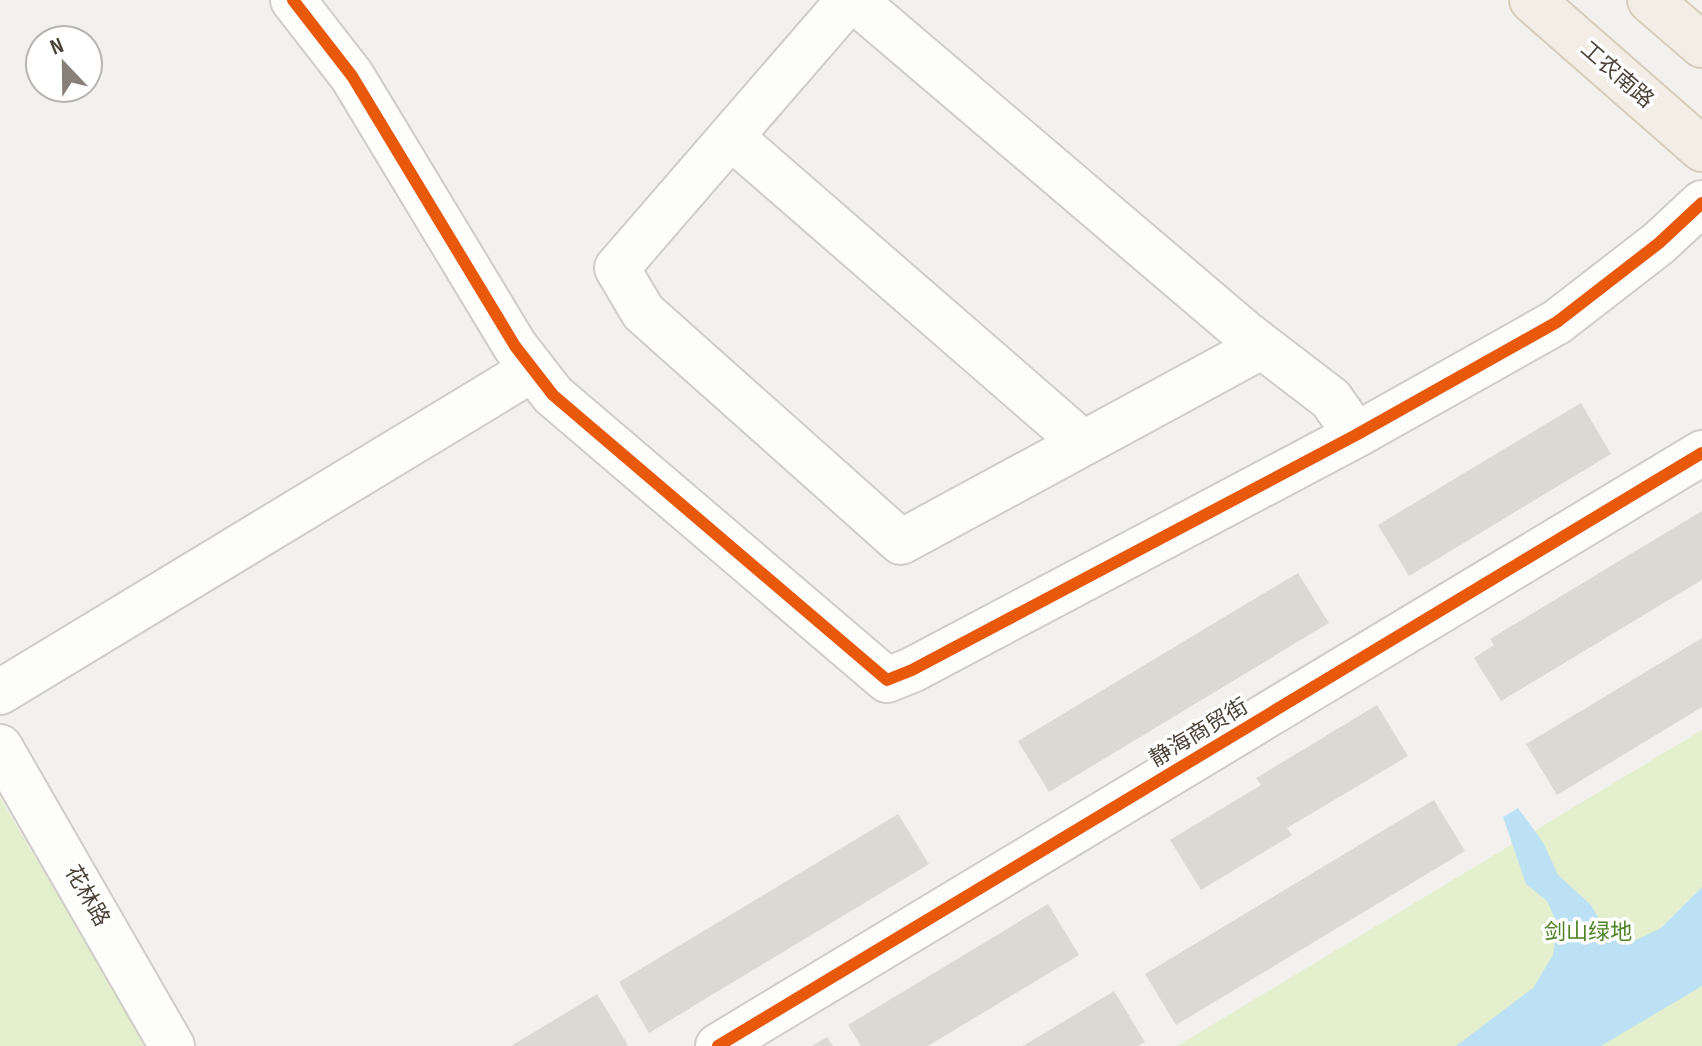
<svg xmlns="http://www.w3.org/2000/svg" width="1702" height="1046" font-family="'Sofia Sans Condensed','Noto Sans SC',sans-serif">
<style>
.green{fill:#e3efcd}
.water{fill:#bce1f4}
.building{fill:#dcd9d4}
.lines{fill:none;stroke-linecap:round;stroke-linejoin:round}
.minor-casing{stroke:#d0ccc8;stroke-width:48}
.major-casing{stroke:#d7cdba;stroke-width:48}
.minor{stroke:#fdfdfc;stroke-width:44}
.major{stroke:#f2eee6;stroke-width:44}
.cycleway-casing{stroke:#fff;stroke-width:17}
.cycleway{stroke:#e8590c;stroke-width:12}
.labels{text-anchor:middle;dominant-baseline:central;stroke-width:7;stroke-linejoin:round;paint-order:stroke}
.street-label{font-size:22px;fill:#4c4338;stroke:#fff}
.park-label{font-size:22px;fill:#4e8425;stroke:#fff}
</style>
<rect width="100%" height="100%" fill="#f3f1ee"/>
<path class="green" d="M1702,730V1046H1177Z
M0,798L147,1046H0Z"/>
<path class="water" d="M1518,808L1544,844L1558,875L1591,905L1610,938L1634,941L1661,928L1702,887V986L1601,1046H1456L1533,988L1553,955L1558,925L1547,901L1526,884L1503,817Z"/>
<path class="building" d="M1581,403L1611,454L1409,576L1378,525Z
M1702,511V580L1501,701L1474,658L1494,645L1490,639Z
M1298,573L1329,623L1049,792L1018,741Z
M1702,638V707L1557,795L1526,744Z
M1377,705L1408,756L1287,828L1292,835L1201,890L1170,840L1261,785L1256,778Z
M1434,800L1465,851L1176,1025L1145,974Z
M898,814L929,864L649,1033L619,982Z
M1048,904L1079,955L928,1046H861L848,1025Z
M1114,991L1145,1042L1138,1046H1023Z
M597,994L628,1045L625,1046H511Z
M827,1037L833,1046H812Z"/>
<g class="lines">
<g class="minor-casing">
<path id="minor" d="M293,0L352,76L515,346L553,395L887,680L912,670L1356,435L1557,322L1659,243L1702,203
M849,0L617,268L643,312L901,542L1248,354L1245,333L854,0
M731,137L1083,443
M1245,333L1331,399L1356,435
M0,692L533,369
M0,747L172,1046
M718,1046L1702,453"/>
</g>
<g class="major-casing">
<path id="major" d="M1532,0L1702,149
M1650,0L1702,45"/>
</g>
<use href="#minor" class="minor"/>
<use href="#major" class="major"/>
<g class="cycleway-casing">
<path id="cycleway" d="M293,0L352,76L515,346L553,395L887,680L912,670L1356,435L1557,322L1659,243L1702,203
M718,1046L1702,453"/>
</g>
<use href="#cycleway" class="cycleway"/>
</g>
<g class="labels">
<g class="street-label">
<text transform="translate(1617 75) rotate(41)">工农南路</text>
<text transform="translate(1199 733) rotate(-31)">静海商贸街</text>
<text transform="translate(87 896) rotate(60)">花林路</text>
</g>
<g class="park-label">
<text x="1588" y="932">剑山绿地</text>
</g>
</g>
<g transform="translate(64 64) rotate(338)"><circle r="38" fill="#ffffff" stroke="#b7b4af" stroke-width="2"/>
<path d="M0-6L14 30L0 20L-14 30Z" fill="#868078"/>
<text y="-12" font-size="22" font-weight="bold" text-anchor="middle" fill="#4c4338">N</text>
</g>
</svg>
